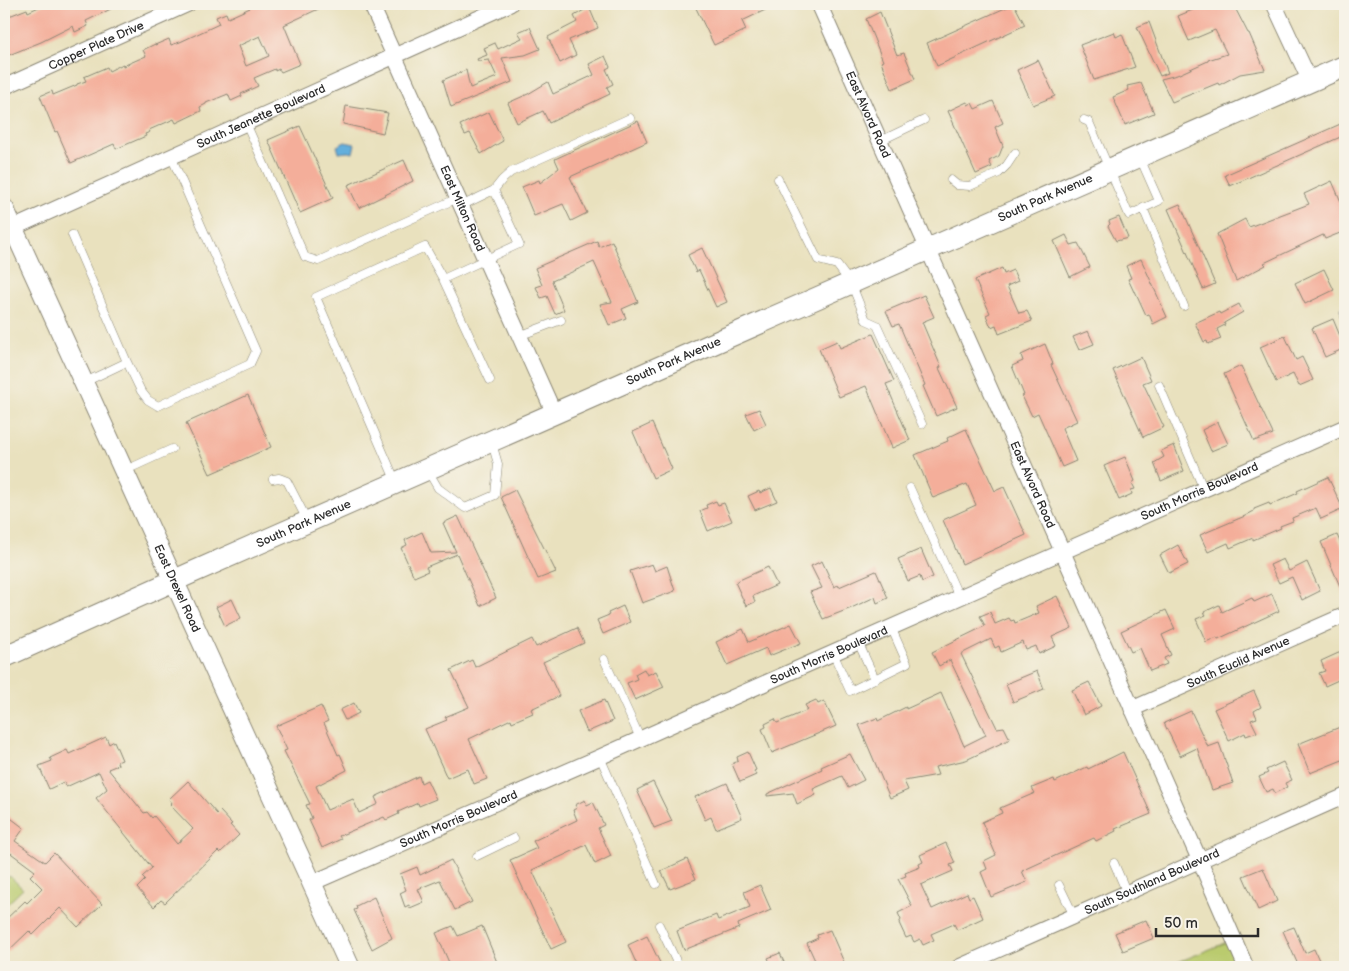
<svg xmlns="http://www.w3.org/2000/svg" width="1349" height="971" font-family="'Balsamiq Sans',sans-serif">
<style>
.green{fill:#bacb6e;stroke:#727b4c}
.water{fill:#64afdc;stroke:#486d84}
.building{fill:#f4ae9a;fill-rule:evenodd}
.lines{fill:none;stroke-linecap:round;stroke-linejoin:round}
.service-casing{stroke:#8a8674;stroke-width:9}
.minor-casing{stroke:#8a8674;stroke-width:17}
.tertiary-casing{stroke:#8a8674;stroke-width:21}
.secondary-casing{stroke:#8a8674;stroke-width:23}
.service{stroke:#fff;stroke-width:8}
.minor{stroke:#fff;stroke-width:15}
.tertiary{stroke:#fff;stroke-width:19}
.secondary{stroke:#fff;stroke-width:21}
.labels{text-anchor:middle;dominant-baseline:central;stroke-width:4.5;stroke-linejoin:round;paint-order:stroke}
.street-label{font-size:12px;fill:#2b2b2b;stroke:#f7f3e8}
</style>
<rect width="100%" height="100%" fill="#f7f3e8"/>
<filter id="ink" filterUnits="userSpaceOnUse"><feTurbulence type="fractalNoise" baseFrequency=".02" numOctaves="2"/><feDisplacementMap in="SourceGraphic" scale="10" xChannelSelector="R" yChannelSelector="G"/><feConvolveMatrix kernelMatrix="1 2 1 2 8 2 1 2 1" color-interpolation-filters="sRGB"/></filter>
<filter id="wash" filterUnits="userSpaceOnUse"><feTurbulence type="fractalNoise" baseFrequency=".0096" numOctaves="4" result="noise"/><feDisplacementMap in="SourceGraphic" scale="20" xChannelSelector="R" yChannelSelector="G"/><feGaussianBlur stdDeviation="1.12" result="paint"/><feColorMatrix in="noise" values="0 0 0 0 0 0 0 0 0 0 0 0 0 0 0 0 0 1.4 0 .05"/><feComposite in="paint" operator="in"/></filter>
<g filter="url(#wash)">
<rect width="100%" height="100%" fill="#e9e1be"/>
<path class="green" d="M4,876L11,877L23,889L4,907Z
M1226,942L1237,967H1166L1220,945Z"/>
<path class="water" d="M345,142L355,144L353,153L348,152L339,153L337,146Z"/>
<g id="blocks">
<path class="building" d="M45,4H121L86,21L88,26L75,32L73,26L41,42L4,57V18L27,9L28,12Z
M248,4H329L284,25L300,64L281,72L279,69L275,71V69L254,78L258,86L241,94L242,96L231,101L228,94L206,103V104L200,107L201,111L176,123L174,119L149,130L150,132L145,134L146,136L116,149L114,144L71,163L57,131L55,132L40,96L52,91L53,95L77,85V84L86,81L84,77L107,67L109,71L123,64V66L146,56L143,50L155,44V45L169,39L171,45L180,42L219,24L216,17L226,13L228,18L250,8ZM260,36L269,56L246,66L238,46Z
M694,4H778L742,21L746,30L714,45Z
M1014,4L1025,25L937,66L927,43Z
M1201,4H1233L1248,33H1249L1265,70L1240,74L1219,85L1218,83L1172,102L1161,79L1177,75L1208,61V60L1227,54L1215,30L1189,41L1178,16L1202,6Z
M589,7L598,28L569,40L576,55L560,63L548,37L577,22L574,16Z
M880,12L897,55L904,53L915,79L892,89L881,62L883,61L866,19Z
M1149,22L1168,73L1160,76L1137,27Z
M530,27L540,49L525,55L502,58L512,82L451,107L443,80L466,70L470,88L497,77L489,60L478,61L477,59L487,55L484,48L495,43L498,49L522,38L518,32Z
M1114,32L1116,37L1122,34L1135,67L1094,80L1080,45Z
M605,56L610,67L606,69L613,84L607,87L610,94L549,123L543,111L517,123L508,103L528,94L548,82L553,94L594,75L589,64Z
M1038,60L1055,96L1033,105L1017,70Z
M1141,83L1154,113L1125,125L1113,97L1129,90L1127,86Z
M993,101L1003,123L995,127L1003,146L999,156L989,161L992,167L976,174L948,111L967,102L968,105L972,103L975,109Z
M346,106L388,113L383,133L343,124Z
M489,112L503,141L481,154L470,133L465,135L460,125Z
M638,121L647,142L570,177L587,213L571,221L563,204L534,216L522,187L539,180L540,183L559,168L555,159Z
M1345,122V135L1230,186L1225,175Z
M300,126L333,198L300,213L268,140Z
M404,160L413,181L359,208L348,185Z
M1332,181L1345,211V231L1325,239L1323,235L1264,263L1266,265L1236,281L1217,234L1245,219L1249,227L1309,204L1304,194Z
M1180,204L1215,284L1203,289L1168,209Z
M1119,217L1128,238L1116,241L1108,226L1110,224L1109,221Z
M1066,235L1071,245L1078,243L1090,267L1070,277L1054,241Z
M597,241L599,247L612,241L638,302L622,309L626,318L609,325L600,304L612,302L594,262L552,281L564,310L555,314L547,296L541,298L536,287L542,285L535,268Z
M702,248L727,302L716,307L699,270L696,272L688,255Z
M1141,259L1167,317L1153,324L1149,314L1146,315L1135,291L1134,292L1128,279L1131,278L1126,266Z
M1002,268L1004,274L1013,270L1018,281L1007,286L1019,313L1027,311L1032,321L999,334L996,325L991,327L986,315L990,313L975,280Z
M1324,269L1334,290L1305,304L1295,283Z
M924,295L934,317L922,322L941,367L939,368L957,407L936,416L923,386L925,385L899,324L893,326L886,311Z
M1239,304L1243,312L1224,323L1225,325L1217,329L1221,339L1208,344L1207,341L1204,342L1195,323L1219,312L1220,314Z
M1333,319L1345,348L1325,357L1312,328Z
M1088,331L1094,344L1079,350L1073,337Z
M873,334L894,381L886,384L910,440L892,448L866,386L839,397L819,349L837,341L840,348Z
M1285,336L1296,360L1302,357L1313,380L1299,386L1293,374L1276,382L1260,347Z
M1045,344L1053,364L1051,365L1077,421L1062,428L1076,461L1062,467L1038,413L1032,416L1022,396L1024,395L1012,366L1023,361L1021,355Z
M1141,357L1151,380L1143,383L1164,427L1143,437L1113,370Z
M1241,366L1273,434L1254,441L1224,374Z
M248,395L271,447L210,474L186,423Z
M759,409L766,424L754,430L746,414Z
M1218,422L1228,444L1211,451L1202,430Z
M652,423L672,469L653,478L633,432Z
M966,429L995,491L1004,487L1026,535L962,564L943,520L976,505L967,484L933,498L915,455L948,441L947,438Z
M1174,445L1184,471L1161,481L1154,463L1164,457L1161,451Z
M1125,457L1135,481L1132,483L1135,489L1131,490L1132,494L1119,500L1104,466Z
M1328,477L1343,509L1321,519L1316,508L1292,518L1293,521L1280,526L1281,528L1253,540V538L1230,548L1228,543L1208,552L1200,535L1245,516L1254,511V509L1269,503L1270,505L1298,493L1297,491Z
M771,488L777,501L755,510L748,496L759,491L760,493Z
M515,490L556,572L538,579L501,497Z
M716,501L718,505L724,503L732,521L708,531L700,511L707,508L706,505Z
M458,516L496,598L480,606L457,554L426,567L428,571L414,577L401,548L407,545L405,540L422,532L431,553L456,552L443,523Z
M1337,535L1345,553V598L1321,542Z
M1178,545L1188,564L1169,573L1160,555Z
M921,549L933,577L922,582L920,576L908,581L898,559Z
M1283,559L1289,571L1307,562L1320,591L1302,600L1292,577L1279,583L1270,565Z
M822,561L834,587L838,585L839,587L876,571L888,598L877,603L875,597L849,609L823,619L810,592L822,588L811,566Z
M652,564L655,571L667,566L675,591L642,603L630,571Z
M768,567L777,585L753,596L755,602L746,606L735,582Z
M1272,594L1279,611L1218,639L1217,637L1206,642L1196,619L1206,615L1204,612L1219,605L1222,612L1252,598L1254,602Z
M1057,596L1072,628L1052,637L1056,646L1039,654L1036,646L1026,650L1023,642L1001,652L999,646L995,648L991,639L961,654L997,728L1004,727L1010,739L966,760L935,767L938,775L904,781L908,790L890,798L859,725L877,718L878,721L906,707V709L941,693L964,746L986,735L950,660L939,666L932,652L985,626L980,616L990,612L995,624L1009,618L1011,621L1014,620L1015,623L1039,613L1036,606Z
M232,599L241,618L225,626L216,607Z
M623,606L630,622L603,634L597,620L609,615L608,613Z
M1166,610L1175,629L1162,635L1171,655L1164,658L1167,664L1150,671L1140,648L1131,652L1121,631Z
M791,624L801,643L769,656L766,648L727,665L716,642L743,629L749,642Z
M577,628L584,643L543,662L559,696L531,709L533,713L512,722L511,719L469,739L487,779L474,784L468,769L447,778L425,729L447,720L445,717L469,707L451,670L472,660L475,667L532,639L536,647Z
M1345,650V677L1325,686L1319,673L1325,671L1321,661Z
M644,669L647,675L656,671L664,687L635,700L627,683L637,679L635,674Z
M1037,671L1044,689L1013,702L1006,684Z
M1089,682L1101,706L1084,715L1072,690Z
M1254,691L1261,707L1254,711L1257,718L1251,720L1257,732L1246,736L1245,733L1229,741L1214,709Z
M604,700L613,721L587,732L578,711Z
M816,700L818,704L824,701L836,726L772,753L762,729L766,727L765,724L775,719L777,723L808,710L805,705Z
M354,703L359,713L345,720L340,710Z
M321,706L328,721L324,723L338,755L340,754L347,770L316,786L327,810L353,799L359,813L378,804L375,797L419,776L421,783L427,780L436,799L419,806L418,803L398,812L399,814L386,820L384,817L339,836L341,839L322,848L309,820L312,818L306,805L310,804L284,751L287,750L276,726Z
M1191,711L1208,747L1219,743L1233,783L1212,790L1197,748L1180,756L1164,723Z
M1345,725V759L1310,773L1298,744Z
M106,737L109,744L114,741L122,760L117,762L118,765L108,769L144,813L147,812L152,818L154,816L177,844L193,829L170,805L172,803L169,799L188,781L217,814L220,811L232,824L230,825L239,835L220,853L218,851L165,903L161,900L154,907L137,888L145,880L142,877L152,868L96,798L107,789L99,772L66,787L64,782L49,789L39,766L52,761L50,758L67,750L69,754Z
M748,752L756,770L754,771L756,775L740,782L732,764L738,761L737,757Z
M1123,752L1151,814L1115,829L1116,831L1096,841L1094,838L1022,871L1027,882L991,897L981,872L987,869L984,861L996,855L982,822L1002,813L1000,808L1035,793L1032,788L1054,779L1055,782L1087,767L1088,769Z
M850,754L864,780L848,788L842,776L813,789L816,795L797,804L793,793L767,796V794L822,769L821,767Z
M1283,762L1292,780L1285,783L1287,787L1275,793L1273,789L1266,792L1259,777L1268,773L1266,770Z
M653,782L672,821L654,828L637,790Z
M727,783L742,818L716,829L711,817L705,820L695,797Z
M585,800L587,805L593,802L604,825L598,828L611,856L595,864L586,845L532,870L566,942L551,949L510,860L537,848L533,841L577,820L573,810L577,808L575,805Z
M4,813L24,828L15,841L45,862L54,853L102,904L78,927L60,908L33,935L29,931L4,955V921L25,901L27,903L42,888L30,876L35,871L8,851L4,857Z
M946,843L955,863L950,865L953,871L921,885L932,909L967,893L969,898L973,896L983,918L957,930L954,924L931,934L934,940L923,945L920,939L914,942L911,936L906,938L899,923L901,920L898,913L912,906L898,879L906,876L905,873L920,867L919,864L923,862L920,855Z
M687,859L696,879L670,889L661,871Z
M451,860L472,902L455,910L440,880L418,889L424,902L410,908L409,905L405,907L400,893L406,890L400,874L417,867L420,875Z
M1263,868L1277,901L1258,910L1243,876Z
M760,885L771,910L738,924L739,928L684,950L677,931L716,915L718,920L750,907L744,892Z
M374,897L392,938L372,949L354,910L357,909L356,906Z
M1146,920L1154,938L1123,951L1115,933Z
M453,926L458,936L482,926L499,967H451L436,933Z
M1294,927L1305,953L1314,949L1322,967H1299L1283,931Z
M830,930L846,967H818L807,943L818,938L817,935Z
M647,936L662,967H638L628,945Z
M780,953L786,967H772L768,958Z"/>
</g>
</g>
<g filter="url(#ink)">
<use href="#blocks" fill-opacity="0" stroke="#8a8674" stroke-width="1"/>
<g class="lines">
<g class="service-casing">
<path id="service" d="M1084,120L1089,122L1129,215L1159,201L1140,158
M246,123L305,257L318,261L458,198
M880,141L924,120
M778,179L818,260L837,265L843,273L851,283L866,320L877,325L922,424
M951,180L957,185L970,186L999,173L1007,165L1015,153
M494,190L502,180L511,172L630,118
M1143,208L1184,306
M72,235L127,362
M443,279L490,380
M1344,313L1345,317
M519,336L561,320
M83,383L127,362L141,391L148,400L158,406L250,364L256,351L171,156
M1159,385L1204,490
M124,471L172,449
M428,471L438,488L465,508L495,495L498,464L492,443
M273,479L279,478L287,481L307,520
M396,482L316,297L425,247L443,279L519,244L494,190L461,206
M910,488L959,597
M858,642L875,679
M833,653L850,691L907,663L891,627
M604,659L640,738
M600,757L656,884
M477,856L514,838
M1114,863L1127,893
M1059,885L1074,916
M659,925L679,967"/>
</g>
<g class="minor-casing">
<g id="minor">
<path id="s1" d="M371,4L554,413"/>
<path id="s2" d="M819,4L1200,861L1246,967"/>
<path d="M1274,4L1310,81"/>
<path id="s3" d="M4,87L188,4"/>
<path id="s4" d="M13,228L510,4"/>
<path id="s5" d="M1132,709L1345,615"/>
<path id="s6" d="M312,883L600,757L720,703L1345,427"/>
<path id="s7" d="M959,967L1345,796"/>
</g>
</g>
<g class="tertiary-casing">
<g id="tertiary">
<path id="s8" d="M4,208L350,967"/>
</g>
</g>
<g class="secondary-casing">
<g id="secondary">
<path id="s9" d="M4,657L191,573L1345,66"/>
</g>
</g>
<use href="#service" class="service"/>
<use href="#minor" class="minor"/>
<use href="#tertiary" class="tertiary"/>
<use href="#secondary" class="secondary"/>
</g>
</g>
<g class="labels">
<g class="street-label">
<text stroke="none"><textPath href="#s3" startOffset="101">Copper Plate Drive</textPath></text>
<text stroke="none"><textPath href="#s2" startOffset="121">East Alvord Road</textPath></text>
<text stroke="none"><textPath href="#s4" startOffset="272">South Jeanette Boulevard</textPath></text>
<text stroke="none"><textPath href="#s9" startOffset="1138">South Park Avenue</textPath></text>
<text stroke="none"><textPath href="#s1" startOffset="224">East Milton Road</textPath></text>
<text stroke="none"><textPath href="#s9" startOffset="732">South Park Avenue</textPath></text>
<text stroke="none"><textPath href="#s2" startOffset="526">East Alvord Road</textPath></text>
<text stroke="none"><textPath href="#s6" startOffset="970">South Morris Boulevard</textPath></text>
<text stroke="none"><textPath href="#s9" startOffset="328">South Park Avenue</textPath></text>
<text stroke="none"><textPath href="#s8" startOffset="418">East Drexel Road</textPath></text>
<text stroke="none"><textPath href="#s6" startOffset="565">South Morris Boulevard</textPath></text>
<text stroke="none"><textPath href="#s5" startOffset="116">South Euclid Avenue</textPath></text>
<text stroke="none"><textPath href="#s6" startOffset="160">South Morris Boulevard</textPath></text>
<text stroke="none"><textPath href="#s7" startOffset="211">South Southland Boulevard</textPath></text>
</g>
</g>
<rect width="1349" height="971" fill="none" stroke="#f7f3e8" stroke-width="20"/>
<path d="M1156 928v8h102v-8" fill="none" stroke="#2b2b2b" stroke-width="2.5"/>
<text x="1164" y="928" font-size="15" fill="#2b2b2b" stroke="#f7f3e8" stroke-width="4" paint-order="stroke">50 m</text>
</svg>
